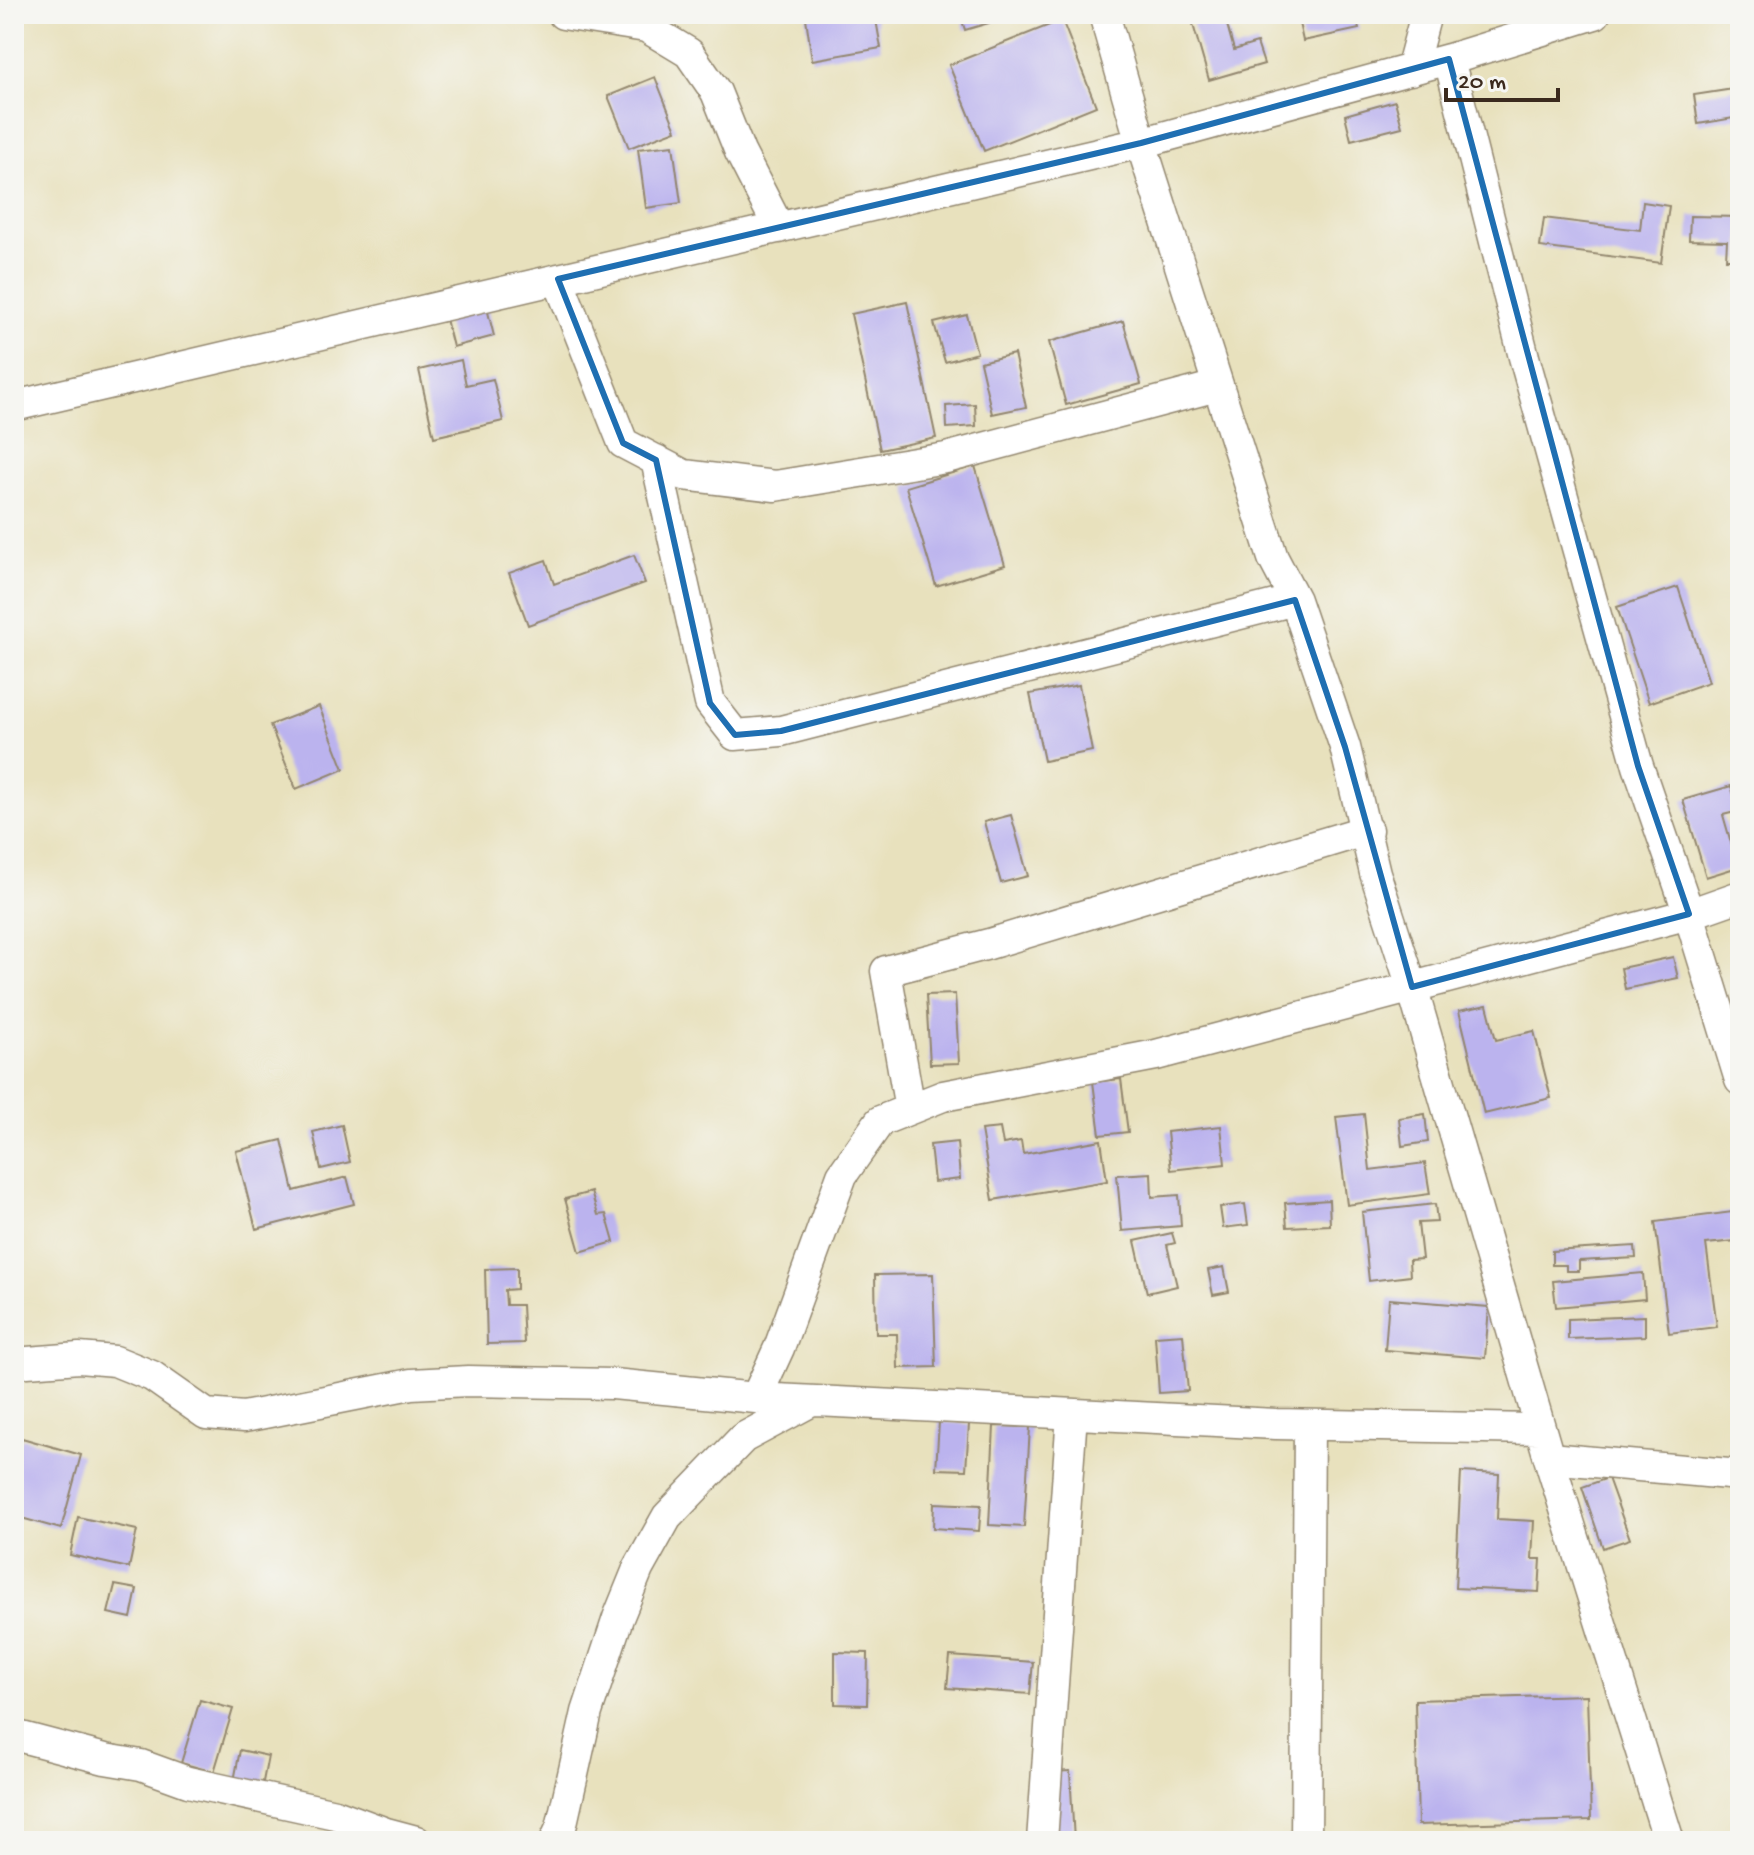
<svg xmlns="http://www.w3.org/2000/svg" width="1754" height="1855" font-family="'Gochi Hand',sans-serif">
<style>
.building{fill:#bbb3ee}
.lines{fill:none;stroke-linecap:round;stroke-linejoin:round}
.street-casing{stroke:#92866e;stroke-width:33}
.street{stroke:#fff;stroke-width:30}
.marked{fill:none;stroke:#1f6fb2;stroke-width:6;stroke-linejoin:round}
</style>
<rect width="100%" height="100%" fill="#f6f6f2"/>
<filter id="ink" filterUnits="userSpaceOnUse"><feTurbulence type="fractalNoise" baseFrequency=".0125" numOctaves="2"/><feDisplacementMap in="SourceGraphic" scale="16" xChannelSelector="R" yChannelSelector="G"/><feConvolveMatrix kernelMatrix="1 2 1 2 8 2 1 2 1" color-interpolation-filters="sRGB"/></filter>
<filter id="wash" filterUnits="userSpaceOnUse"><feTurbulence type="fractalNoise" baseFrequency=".006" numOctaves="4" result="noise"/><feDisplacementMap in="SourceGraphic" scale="32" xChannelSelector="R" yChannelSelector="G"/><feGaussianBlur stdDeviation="1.8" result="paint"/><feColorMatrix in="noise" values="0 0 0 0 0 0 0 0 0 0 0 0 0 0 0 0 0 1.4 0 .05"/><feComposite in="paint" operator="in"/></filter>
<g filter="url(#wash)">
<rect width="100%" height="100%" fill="#e8e1bd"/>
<g id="blocks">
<path class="building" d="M828,14H875L881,48L812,60L806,18Z
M960,14H1016V15L965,30Z
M1190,14H1224L1234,50L1257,43L1264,64L1209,80Z
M1297,14H1356L1359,29L1303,41Z
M1062,20L1096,106L984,151L949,65Z
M655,77L676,130L629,148L608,96Z
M1740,88V117L1698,124L1694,95Z
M1395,101L1402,127L1351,140L1345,115Z
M673,145L681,203L646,208L638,149Z
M1643,202L1669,206L1661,263L1540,247L1544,218L1640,230Z
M1690,216L1740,217V259H1726L1727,241L1689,240Z
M907,302L936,438L880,450L851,314Z
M487,308L494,336L453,347L446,319Z
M967,315L977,353L945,362L934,323Z
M1123,321L1141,384L1066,405L1049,342Z
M1014,354L1026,407L992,414L980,362Z
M461,360L466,385L493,379L503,421L434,437L419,370Z
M975,404L976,426L947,428L946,406Z
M975,466L1005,565L936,586L906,487Z
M634,555L645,583L528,625L509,573L546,560L554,584Z
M1678,587L1709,682L1649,703L1617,607Z
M1079,685L1092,751L1044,761L1030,694Z
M319,706L344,769L296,789L270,725Z
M1731,786L1739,811L1723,815L1738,867L1706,877L1683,800Z
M1011,815L1028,876L1001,883L984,822Z
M1673,957L1678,978L1625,989L1621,968Z
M955,994L959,1063L930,1064L926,995Z
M1487,1005L1496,1040L1534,1031L1551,1098L1484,1114L1459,1011Z
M1121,1079L1128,1132L1100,1135L1093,1082Z
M1364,1114L1370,1170L1425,1163L1430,1194L1347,1205L1336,1117Z
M1425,1114L1428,1142L1402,1146L1399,1118Z
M342,1125L350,1162L321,1169L313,1132Z
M1221,1126L1225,1164L1171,1170L1167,1132Z
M1000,1128L1003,1144L1021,1141L1023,1154L1101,1140L1107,1181L993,1200L981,1130Z
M282,1140L294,1191L347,1177L354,1204L256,1229L236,1151Z
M957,1142L960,1179L934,1182L930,1145Z
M1151,1173L1152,1197L1179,1195L1181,1226L1122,1231L1117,1175Z
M591,1192L598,1215L606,1214L614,1242L580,1252L565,1199Z
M1329,1200L1330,1225L1287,1227L1285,1203Z
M1245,1204L1248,1225L1223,1228L1220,1207Z
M1435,1204L1437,1222L1418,1223L1422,1259L1409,1260L1410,1276L1369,1281L1362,1212Z
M1732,1212L1736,1241L1706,1244L1717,1327L1669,1333L1655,1222Z
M1172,1233L1175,1243L1167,1245L1177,1286L1147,1293L1135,1241Z
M1635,1246L1636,1258L1579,1261V1271H1566V1265H1552V1251Z
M1224,1267L1229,1292L1213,1295L1208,1270Z
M517,1268V1289L505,1290L506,1305H522L524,1343L487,1344L485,1269Z
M1643,1273L1645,1299L1556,1307L1553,1281Z
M933,1274L936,1367L898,1368L897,1334H876L875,1275Z
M1389,1299L1489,1307L1485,1358L1385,1350Z
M1645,1316V1336L1568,1339V1319Z
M1183,1334L1188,1391L1159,1393L1155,1336Z
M1740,1400V1455H1736L1730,1401Z
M939,1422L969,1424L966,1470L936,1469Z
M994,1426L1030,1427L1024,1527L989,1525Z
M22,1438L81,1455L61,1529L14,1516V1466Z
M1461,1472L1499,1474L1497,1519L1534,1521L1532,1559H1541L1539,1592L1455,1588Z
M1608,1478L1630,1539L1603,1548L1582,1487Z
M934,1503L981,1505L979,1531L933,1528Z
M78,1517L137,1530L129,1568L70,1555Z
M115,1585L137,1589L131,1618L108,1613Z
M835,1652L868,1653L867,1705L835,1704Z
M950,1656L1033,1662L1030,1694L947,1688Z
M1587,1695L1591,1820L1418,1825L1415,1700Z
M200,1700L233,1709L214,1772L181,1763Z
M240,1750L268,1756L262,1787L234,1781Z
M1070,1771L1074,1841H1056L1052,1772Z"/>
</g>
</g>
<g filter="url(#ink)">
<use href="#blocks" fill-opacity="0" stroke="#92866e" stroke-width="2"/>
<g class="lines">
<g class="street-casing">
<path id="street" d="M563,14L646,27L689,53L716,92L740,152L779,228
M1104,14L1141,143L1273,558L1295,600L1345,747L1375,873L1412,987L1549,1458L1669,1841
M1449,59L1524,357L1638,766L1689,914L1740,1080
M1411,70L1426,14
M558,279L623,443L684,475L775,486L946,458L1217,386
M14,406L1141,143L1449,59L1595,14
M656,460L710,703L735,735L781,731L1295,600
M910,1109L886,971L989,944L1367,830
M14,1363L79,1358L115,1361L152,1376L206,1414L244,1417L411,1384L468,1381L613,1384L756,1398L1276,1424L1540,1429
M756,1398L779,1348L842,1175L880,1121L943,1096L1156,1055L1689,914L1740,896
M1549,1458L1740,1475
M14,1735L105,1759L141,1765L188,1782L335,1814L386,1833L416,1841
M555,1841L561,1828L587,1712L618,1618L638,1569L667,1517L743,1438L810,1402
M1042,1841L1072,1414
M1306,1841L1309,1425"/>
</g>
<use href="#street" class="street"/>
</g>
</g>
<path class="marked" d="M1449,59L1638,766L1689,914L1412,987L1345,747L1295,600L781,731L735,735L710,703L656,460L623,443L558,279L1141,143Z"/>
<rect width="1754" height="1855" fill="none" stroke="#f6f6f2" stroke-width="48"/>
<path d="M1446 88v12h112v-12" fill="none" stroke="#3b2a1e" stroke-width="4"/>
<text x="1458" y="88" font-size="24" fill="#3b2a1e" stroke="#f6f6f2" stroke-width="6" paint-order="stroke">20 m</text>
</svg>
